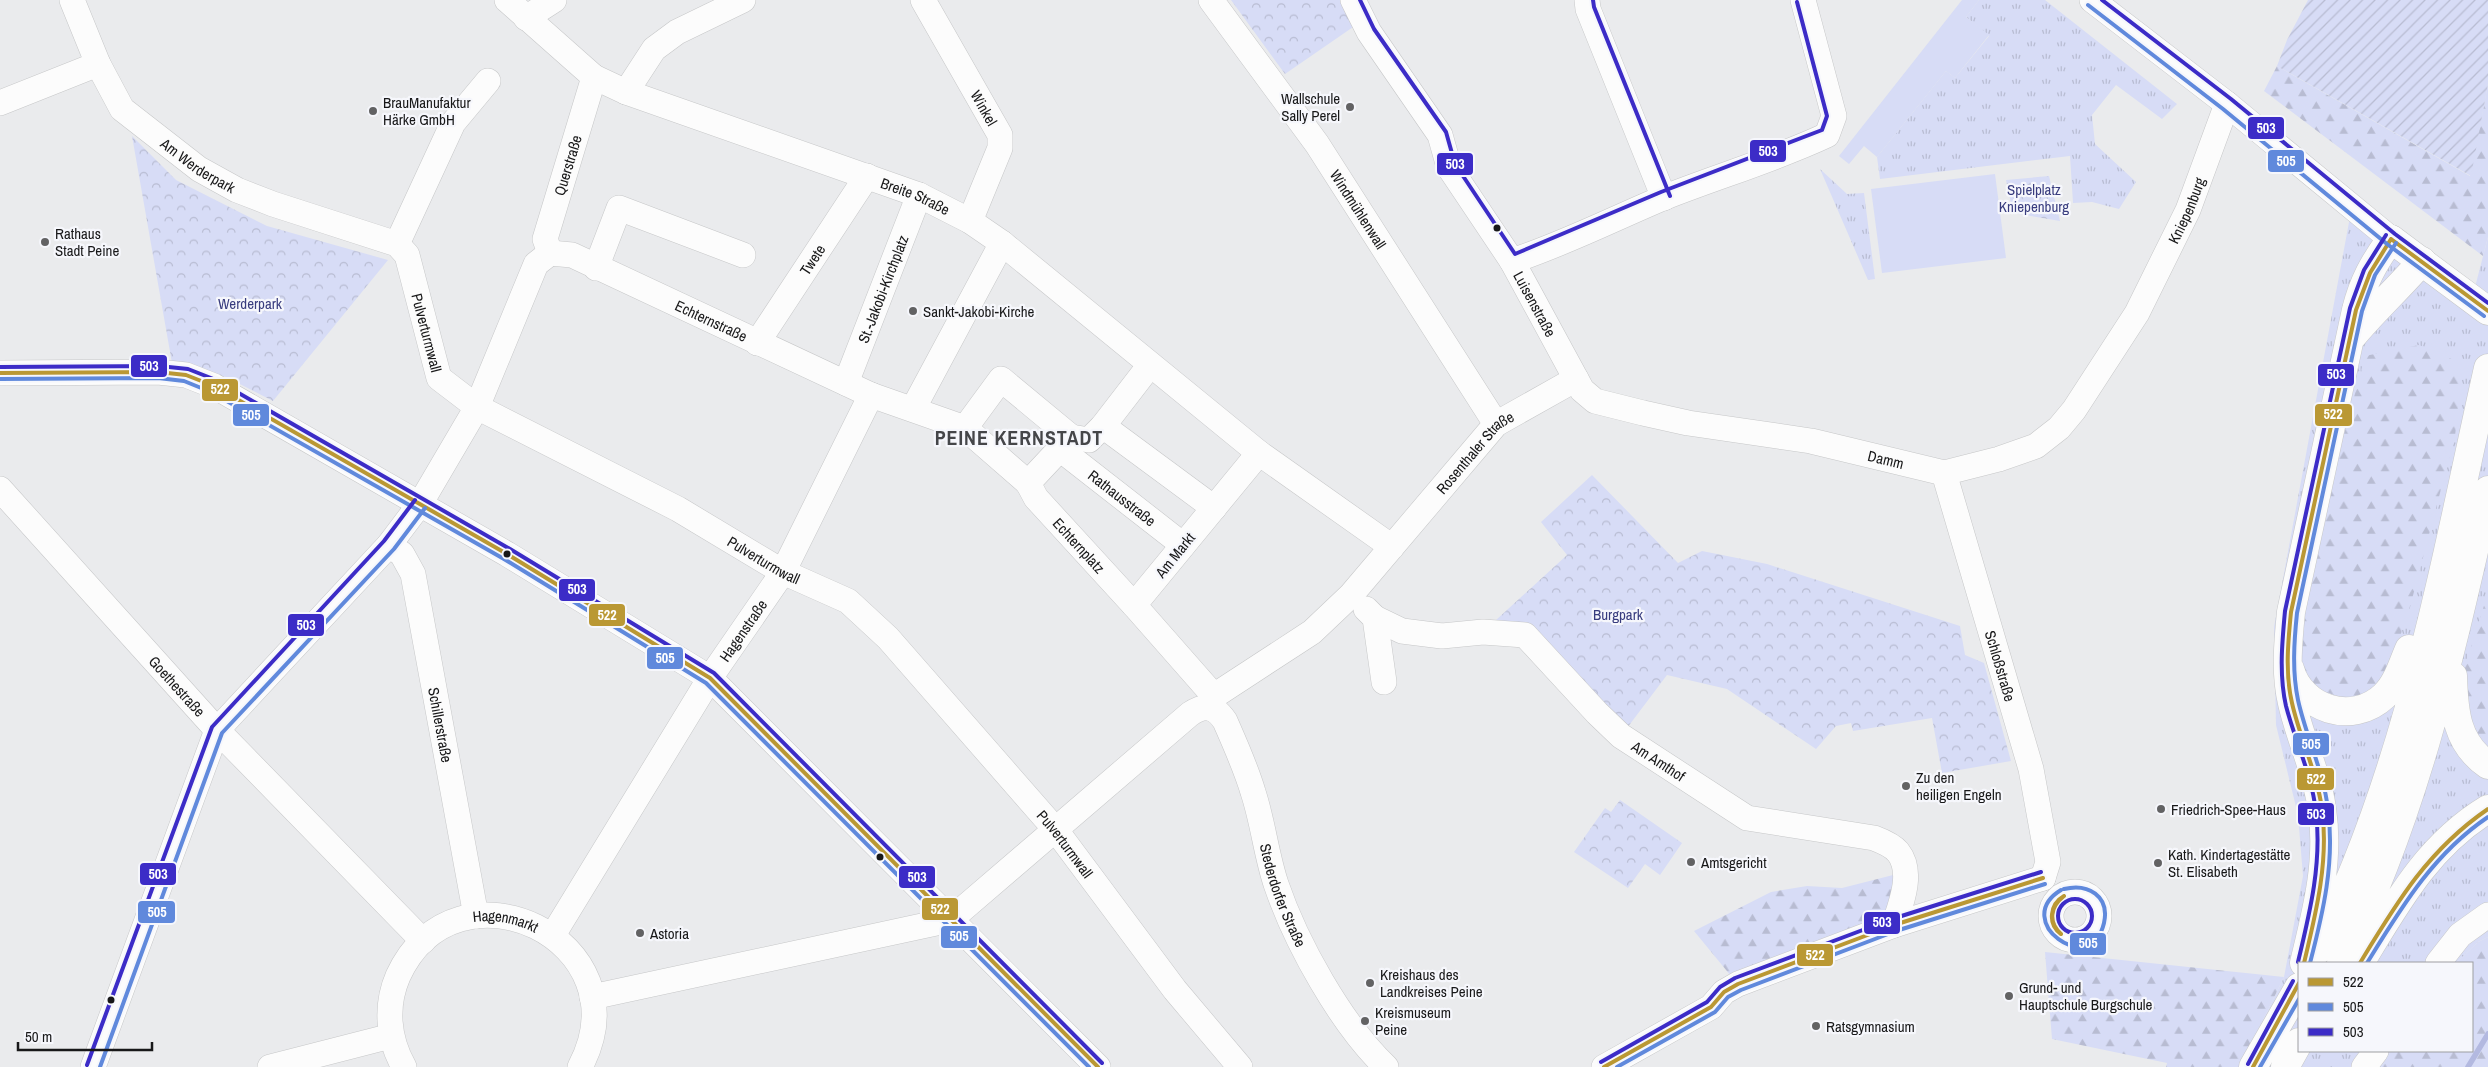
<svg xmlns="http://www.w3.org/2000/svg" width="2488" height="1067" font-family="'Archivo Narrow',sans-serif">
<style>
.grass{fill:url(#grass-tufts)}
.forest{fill:url(#forest-firs)}
.park{fill:url(#park-crowns)}
.garden{fill:url(#garden-furrows)}
.pitch{fill:#d7dcf6}
.lines{fill:none;stroke-linecap:round;stroke-linejoin:round}
.stream{stroke:#b3b9e0;stroke-width:5.5}
.minor-casing{stroke:#c6c7c8;stroke-width:26}
.major-casing{stroke:#c6c7c8;stroke-width:29}
.highway-casing{stroke:#c6c7c8;stroke-width:29}
.minor{stroke:#fcfcfc;stroke-width:25}
.major{stroke:#fcfcfc;stroke-width:28}
.highway{stroke:#fcfcfc;stroke-width:28}
.bus-1-casing{stroke:#f6f7fc;stroke-width:8}
.bus-2-casing{stroke:#f6f7fc;stroke-width:8}
.bus-3-casing{stroke:#f6f7fc;stroke-width:8}
.bus-1{stroke:#ba9834;stroke-width:4}
.bus-2{stroke:#6089dc;stroke-width:4}
.bus-3{stroke:#3c2cc7;stroke-width:4}
.poi-dot{fill:#626263;stroke:#f6f7fc;stroke-width:2}
.bus-dot{fill:#181819;stroke:#f6f7fc;stroke-width:2}
.labels{text-anchor:middle;dominant-baseline:central;stroke-width:4.5;stroke-linejoin:round;paint-order:stroke}
.poi-label{font-size:15px;fill:#181819;stroke:#f6f7fc;text-anchor:start}
.street-label{font-size:15px;fill:#181819;stroke:#f6f7fc}
.park-label{font-size:15px;fill:#383c7e;stroke:#f6f7fc}
.district-label{font-size:20px;font-weight:bold;letter-spacing:1px;fill:#454649;stroke:#f6f7fc}
.line-badge{stroke:#f6f7fc;stroke-width:2}
.badge-label{font-size:14px;text-anchor:middle;font-weight:bold;fill:#fff}
</style>
<defs>
<pattern id="grass-tufts" width="24" height="20" patternUnits="userSpaceOnUse" patternTransform="scale(1.25)"><rect width="24" height="20" fill="#d7dcf6"/><path d="M3 7l-1-3M5 7V3M7 7l1-3M15 17l-1-3M17 17v-4M19 17l1-3" fill="none" stroke="#b8bcd2"/></pattern>
<pattern id="forest-firs" width="22" height="20" patternUnits="userSpaceOnUse" patternTransform="scale(1.25)"><rect width="22" height="20" fill="#d7dcf6"/><path d="M5 1l3.5 6h-7zM16 11l3.5 6h-7z" fill="#b8bcd2"/></pattern>
<pattern id="park-crowns" width="20" height="18" patternUnits="userSpaceOnUse" patternTransform="scale(1.25)"><rect width="20" height="18" fill="#d7dcf6"/><path d="M2 6a3 3 0 1 1 6 0M12 15a3 3 0 1 1 6 0" fill="none" stroke="#b8bcd2"/></pattern>
<pattern id="garden-furrows" width="10" height="10" patternUnits="userSpaceOnUse" patternTransform="scale(1.25)"><rect width="10" height="10" fill="#d7dcf6"/><path d="M-1 1l2-2M0 10L10 0M9 11l2-2" fill="none" stroke="#b8bcd2"/></pattern>
</defs>
<rect width="100%" height="100%" fill="#eaebed"/>
<path class="grass" d="M1979,0H2045L2177,104L2162,119L2116,85L2092,115L2095,144L2136,182L2119,209L2092,202L2073,203L2070,156L1880,179L1877,157L1946,71L1955,78L1989,36L1966,17Z
M1820,169L1847,194L1864,193L1875,279L1868,280Z
M2352,206L2474,291L2488,237V937L2478,942L2456,963H2299V1051H2391L2381,1067H2240L2284,977L2303,876L2298,815L2276,725L2274,627Z"/>
<path class="forest" d="M2277,66L2470,176L2488,84V237L2483,256L2264,91Z
M2419,345L2463,364L2455,436L2411,603L2388,673L2376,686L2360,695L2340,697L2311,686L2296,666L2298,607L2365,356Z
M2488,593V753L2469,730L2462,675Z
M1897,874L1889,919L1731,976L1694,931L1771,892L1807,886L1842,888Z
M2488,937V1067H2381L2391,1051H2472V963H2456L2478,942Z
M2045,952L2284,977L2240,1067H2166L2167,1063L2052,1039Z"/>
<path class="park" d="M1231,0H1341L1356,25L1285,74Z
M132,136L176,180L267,226L388,260L273,401L226,377L172,363Z
M2049,176L2060,221L2013,213L2006,180Z
M1592,475L1678,563L1702,551L1767,564L1960,626L1965,655L1984,663L2011,761L1942,773L1932,718L1853,731L1851,723L1836,726L1816,749L1727,689L1667,675L1621,736L1539,648L1483,632L1567,555L1541,522Z
M1620,800L1682,843L1660,875L1645,864L1628,888L1574,852L1605,808L1611,812Z"/>
<path class="garden" d="M2308,0H2488V84L2471,176L2277,66L2287,40Z"/>
<path class="pitch" d="M1962,0H1979L1966,17L1989,35L1955,78L1946,71L1877,157L1864,146L1849,164L1839,156Z
M1995,174L2006,258L1882,273L1871,189Z"/>
<g class="lines">
<path class="stream" d="M2468,1067L2488,1034"/>
<g class="minor-casing">
<g id="minor">
<path id="s1" d="M72,0L98,64L122,109L199,169L237,190L273,204L397,244L407,255L439,378L477,407L678,509L783,572L848,601L888,638L1055,829L1175,990L1240,1067"/>
<path id="s2" d="M507,0L594,77L626,92L919,195L970,221L1002,243L1259,453"/>
<path id="s3" d="M923,0L1000,135V148L970,221"/>
<path id="s4" d="M1211,0L1317,144L1496,424"/>
<path id="s5" d="M1353,0L1369,32L1440,135L1449,167L1512,261L1582,390L1595,401L1643,413L1688,423L1811,441L1944,473L1999,459L2036,446L2059,428L2074,410L2137,313L2188,210L2227,104"/>
<path d="M1587,0L1588,9L1664,198"/>
<path d="M2092,0L2227,104L2391,239"/>
<path d="M526,18L554,0"/>
<path d="M626,92L654,49L677,32L743,0"/>
<path d="M0,103L98,64"/>
<path d="M397,244L453,123L488,81"/>
<path id="s6" d="M550,253L572,255L871,395L965,428L1028,483L1071,437L1001,379L965,428"/>
<path id="s7" d="M550,253L545,239L594,77"/>
<path d="M1512,261C1564,244 1613,219 1663,198C1718,176 1774,160 1827,135L1834,116L1803,0"/>
<path d="M596,268L619,208L743,255"/>
<path id="s8" d="M757,343L867,176"/>
<path d="M0,373L158,372L186,375L214,386L507,554L710,678L1098,1067"/>
<path id="s9" d="M846,383L919,195"/>
<path d="M913,409L1002,243"/>
<path d="M1103,426L1214,508"/>
<path d="M1071,437L1089,440L1103,426L1150,365"/>
<path id="s10" d="M1060,449L1183,545"/>
<path id="s11" d="M1944,473L2031,769L2048,862L2043,878"/>
<path id="s12" d="M1028,483L1036,498L1134,605"/>
<path id="s13" d="M0,489L217,730L423,941"/>
<path id="s14" d="M389,545L402,554L413,574L476,916"/>
<path id="s15" d="M1392,547L1259,453L1134,605L1214,696L1312,632L1351,595L1496,424L1576,379"/>
<path d="M1366,609L1375,618L1384,682"/>
<path id="s16" d="M1375,618L1402,631L1442,636L1483,632L1525,635L1597,713L1621,736L1747,818L1874,838C1882,841 1892,845 1898,852C1914,872 1901,904 1894,925"/>
<circle cx="2075" cy="916" r="24"/>
<path id="s17" d="M553,935L710,678L783,572L871,395"/>
<path d="M2438,963L2460,935L2488,915"/>
<path id="s18" d="M592,997L950,920L1190,714C1205,704 1215,706 1225,721C1235,744 1246,768 1253,792C1263,822 1266,854 1276,884C1296,943 1341,1024 1386,1067"/>
<path d="M93,1067L217,730L389,545L420,504L477,407L536,264L550,253"/>
<path d="M270,1067L391,1036"/>
<path id="s19" d="M404,1067C388,1039 385,1006 398,976C456,849 647,941 580,1067"/>
<path d="M1604,1067L1711,1007L1724,992L1738,984L1894,925L2043,878"/>
<path d="M2364,1067L2376,1051"/>
</g>
</g>
<g class="major-casing">
<path id="major" d="M2391,239L2488,311"/>
</g>
<g class="highway-casing">
<path id="highway" d="M2351,338C2373,311 2399,288 2422,261
M2290,669C2301,709 2352,726 2384,696C2397,684 2402,665 2409,649
M2453,676C2454,711 2456,743 2488,765
M2317,951C2409,770 2444,564 2488,368
M2304,963C2316,913 2330,862 2322,809C2317,772 2300,739 2292,703C2285,674 2288,642 2291,612L2356,310C2363,282 2374,262 2391,239
M2341,963C2416,814 2451,652 2488,490
M2360,963C2396,904 2427,846 2488,809
M2253,1067L2299,987
M2285,1067L2299,1042"/>
</g>
<use href="#minor" class="minor"/>
<use href="#major" class="major"/>
<use href="#highway" class="highway"/>
<g class="bus-1-casing">
<path id="bus-1" d="M2391,239L2488,311
M0,373L158,372L186,375L214,386L507,554L710,678L1098,1067
M2061,934C2047,924 2050,904 2064,896
M2061,934C2048,922 2050,907 2064,896
M2304,963C2316,913 2329,861 2322,809C2317,772 2300,739 2292,703C2285,673 2288,642 2291,612L2356,310L2370,273L2391,239
M2360,963C2397,902 2428,850 2488,809
M1604,1067L1711,1007L1724,992L1738,984L1894,925L2043,878
M2253,1067L2299,983"/>
</g>
<g class="bus-2-casing">
<path id="bus-2" d="M2088,5L2223,109L2387,244L2484,316
M0,379L158,378L184,381L211,392L504,559L706,683L1089,1067
M2061,890C2010,921 2091,979 2104,923C2110,896 2088,883 2064,889
M2310,963C2323,913 2335,862 2328,810C2324,772 2306,737 2298,700C2292,671 2294,642 2297,613L2362,311L2375,275L2396,243
M2367,963C2401,908 2433,854 2488,817
M100,1067L222,733L394,549L425,508
M1617,1067L1715,1012L1728,997L1741,990L1896,931L2045,884
M2260,1067L2299,999"/>
</g>
<g class="bus-3-casing">
<path id="bus-3" d="M1360,0L1374,29L1446,132L1455,164L1515,254L1661,192L1822,130L1827,116L1797,2
M1593,0L1594,7L1670,196
M2102,0L2231,99L2395,234L2488,303
M0,367L159,366L188,369L216,380L510,549L714,673L1102,1063
M2058 916a17 17 0 1 1 34 0a17 17 0 1 1-34 0Z
M2298,962C2310,912 2322,863 2316,812C2312,775 2295,741 2286,706C2279,675 2282,643 2285,611L2350,308L2364,270L2386,235
M1601,1062L1707,1002L1720,987L1735,978L1892,919L2041,872
M2248,1064L2293,981
M87,1065L212,727L384,541L415,500"/>
</g>
<use href="#bus-1" class="bus-1"/>
<use href="#bus-2" class="bus-2"/>
<use href="#bus-3" class="bus-3"/>
</g>
<g class="poi-dot">
<circle cx="1350" cy="107" r="5"/>
<circle cx="373" cy="111" r="5"/>
<circle cx="45" cy="242" r="5"/>
<circle cx="913" cy="311" r="5"/>
<circle cx="1906" cy="786" r="5"/>
<circle cx="2161" cy="809" r="5"/>
<circle cx="1691" cy="862" r="5"/>
<circle cx="2158" cy="863" r="5"/>
<circle cx="640" cy="933" r="5"/>
<circle cx="1370" cy="983" r="5"/>
<circle cx="2009" cy="996" r="5"/>
<circle cx="1365" cy="1021" r="5"/>
<circle cx="1816" cy="1026" r="5"/>
</g>
<g class="bus-dot">
<circle cx="1497" cy="228" r="4.5"/>
<circle cx="507" cy="554" r="4.5"/>
<circle cx="880" cy="857" r="4.5"/>
<circle cx="111" cy="1000" r="4.5"/>
</g>
<g class="labels">
<g class="poi-label">
<text x="1340" y="98" text-anchor="end">Wallschule<tspan x="1340" dy="17">Sally Perel</tspan></text>
<text x="383" y="102">BrauManufaktur<tspan x="383" dy="17">Härke GmbH</tspan></text>
<text x="55" y="233">Rathaus<tspan x="55" dy="17">Stadt Peine</tspan></text>
<text x="923" y="311">Sankt-Jakobi-Kirche</text>
<text x="1916" y="777">Zu den<tspan x="1916" dy="17">heiligen Engeln</tspan></text>
<text x="2171" y="809">Friedrich-Spee-Haus</text>
<text x="2168" y="854">Kath. Kindertagestätte<tspan x="2168" dy="17">St. Elisabeth</tspan></text>
<text x="1701" y="862">Amtsgericht</text>
<text x="650" y="933">Astoria</text>
<text x="1380" y="974">Kreishaus des<tspan x="1380" dy="17">Landkreises Peine</tspan></text>
<text x="2019" y="987">Grund- und<tspan x="2019" dy="17">Hauptschule Burgschule</tspan></text>
<text x="1375" y="1012">Kreismuseum<tspan x="1375" dy="17">Peine</tspan></text>
<text x="1826" y="1026">Ratsgymnasium</text>
</g>
<g class="street-label">
<text stroke="none"><textPath href="#s3" startOffset="124">Winkel</textPath></text>
<text stroke="none"><textPath href="#s1" startOffset="215">Am Werderpark</textPath></text>
<text stroke="none"><textPath href="#s7" startOffset="92">Querstraße</textPath></text>
<text stroke="none"><textPath href="#s2" startOffset="459">Breite Straße</textPath></text>
<text stroke="none"><textPath href="#s4" startOffset="256">Windmühlenwall</textPath></text>
<text stroke="none"><textPath href="#s5" startOffset="1206">Kniepenburg</textPath></text>
<text stroke="none"><textPath href="#s8" startOffset="100">Twete</textPath></text>
<text stroke="none"><textPath href="#s9" startOffset="101">St.-Jakobi-Kirchplatz</textPath></text>
<text stroke="none"><textPath href="#s5" startOffset="356">Luisenstraße</textPath></text>
<text stroke="none"><textPath href="#s6" startOffset="176">Echternstraße</textPath></text>
<text stroke="none"><textPath href="#s1" startOffset="525">Pulverturmwall</textPath></text>
<text stroke="none"><textPath href="#s15" startOffset="841">Rosenthaler Straße</textPath></text>
<text stroke="none"><textPath href="#s5" startOffset="768">Damm</textPath></text>
<text stroke="none"><textPath href="#s10" startOffset="79">Rathausstraße</textPath></text>
<text stroke="none"><textPath href="#s12" startOffset="81">Echternplatz</textPath></text>
<text transform="translate(1175 555) rotate(-51)">Am Markt</text>
<text stroke="none"><textPath href="#s1" startOffset="945">Pulverturmwall</textPath></text>
<text stroke="none"><textPath href="#s17" startOffset="359">Hagenstraße</textPath></text>
<text stroke="none"><textPath href="#s11" startOffset="201">Schloßstraße</textPath></text>
<text stroke="none"><textPath href="#s13" startOffset="265">Goethestraße</textPath></text>
<text stroke="none"><textPath href="#s14" startOffset="192">Schillerstraße</textPath></text>
<text stroke="none"><textPath href="#s16" startOffset="338">Am Amthof</textPath></text>
<text stroke="none"><textPath href="#s1" startOffset="1365">Pulverturmwall</textPath></text>
<text stroke="none"><textPath href="#s18" startOffset="908">Stederdorfer Straße</textPath></text>
<text stroke="none"><textPath href="#s19" startOffset="228">Hagenmarkt</textPath></text>
</g>
<g class="park-label">
<text x="2034" y="189">Spielplatz<tspan x="2034" dy="17">Kniepenburg</tspan></text>
<text x="250" y="303">Werderpark</text>
<text x="1618" y="614">Burgpark</text>
</g>
<g class="district-label">
<text x="1019" y="437">PEINE KERNSTADT</text>
</g>
</g>
<g class="line-badge">
<rect x="2247" y="116" width="38" height="24" rx="5" fill="#3c2cc7"/>
<rect x="1749" y="139" width="38" height="24" rx="5" fill="#3c2cc7"/>
<rect x="2267" y="149" width="38" height="24" rx="5" fill="#6089dc"/>
<rect x="1436" y="152" width="38" height="24" rx="5" fill="#3c2cc7"/>
<rect x="130" y="354" width="38" height="24" rx="5" fill="#3c2cc7"/>
<rect x="2317" y="363" width="38" height="24" rx="5" fill="#3c2cc7"/>
<rect x="201" y="378" width="38" height="24" rx="5" fill="#ba9834"/>
<rect x="2314" y="403" width="39" height="24" rx="5" fill="#ba9834"/>
<rect x="232" y="403" width="38" height="24" rx="5" fill="#6089dc"/>
<rect x="558" y="578" width="38" height="24" rx="5" fill="#3c2cc7"/>
<rect x="588" y="603" width="38" height="24" rx="5" fill="#ba9834"/>
<rect x="287" y="613" width="38" height="24" rx="5" fill="#3c2cc7"/>
<rect x="646" y="646" width="38" height="24" rx="5" fill="#6089dc"/>
<rect x="2292" y="732" width="38" height="24" rx="5" fill="#6089dc"/>
<rect x="2296" y="767" width="39" height="24" rx="5" fill="#ba9834"/>
<rect x="2297" y="802" width="38" height="24" rx="5" fill="#3c2cc7"/>
<rect x="139" y="862" width="38" height="24" rx="5" fill="#3c2cc7"/>
<rect x="898" y="865" width="38" height="24" rx="5" fill="#3c2cc7"/>
<rect x="921" y="897" width="38" height="24" rx="5" fill="#ba9834"/>
<rect x="137" y="900" width="39" height="24" rx="5" fill="#6089dc"/>
<rect x="1863" y="911" width="38" height="24" rx="5" fill="#3c2cc7"/>
<rect x="940" y="925" width="38" height="24" rx="5" fill="#6089dc"/>
<rect x="2069" y="932" width="38" height="24" rx="5" fill="#6089dc"/>
<rect x="1796" y="943" width="38" height="24" rx="5" fill="#ba9834"/>
</g>
<g class="badge-label">
<text x="2266" y="133">503</text>
<text x="1768" y="156">503</text>
<text x="2286" y="166">505</text>
<text x="1455" y="169">503</text>
<text x="149" y="371">503</text>
<text x="2336" y="379">503</text>
<text x="220" y="394">522</text>
<text x="2333" y="419">522</text>
<text x="251" y="420">505</text>
<text x="577" y="594">503</text>
<text x="607" y="620">522</text>
<text x="306" y="630">503</text>
<text x="665" y="663">505</text>
<text x="2311" y="749">505</text>
<text x="2316" y="784">522</text>
<text x="2316" y="819">503</text>
<text x="158" y="879">503</text>
<text x="917" y="882">503</text>
<text x="940" y="914">522</text>
<text x="157" y="917">505</text>
<text x="1882" y="927">503</text>
<text x="959" y="941">505</text>
<text x="2088" y="948">505</text>
<text x="1815" y="960">522</text>
</g>
<rect x="2298" y="962" width="175" height="90" fill="#f6f7fc" stroke="#9d9ea1"/>
<rect x="2308" y="978" width="25" height="8" fill="#ba9834" stroke="#9d9ea1"/>
<text x="2343" y="987" font-size="15" fill="#181819">522</text>
<rect x="2308" y="1003" width="25" height="8" fill="#6089dc" stroke="#9d9ea1"/>
<text x="2343" y="1012" font-size="15" fill="#181819">505</text>
<rect x="2308" y="1028" width="25" height="8" fill="#3c2cc7" stroke="#9d9ea1"/>
<text x="2343" y="1037" font-size="15" fill="#181819">503</text>
<path d="M18 1042v8h134v-8" fill="none" stroke="#181819" stroke-width="2.5"/>
<text x="25" y="1042" font-size="15" fill="#181819" stroke="#f6f7fc" stroke-width="4" paint-order="stroke">50 m</text>
</svg>
